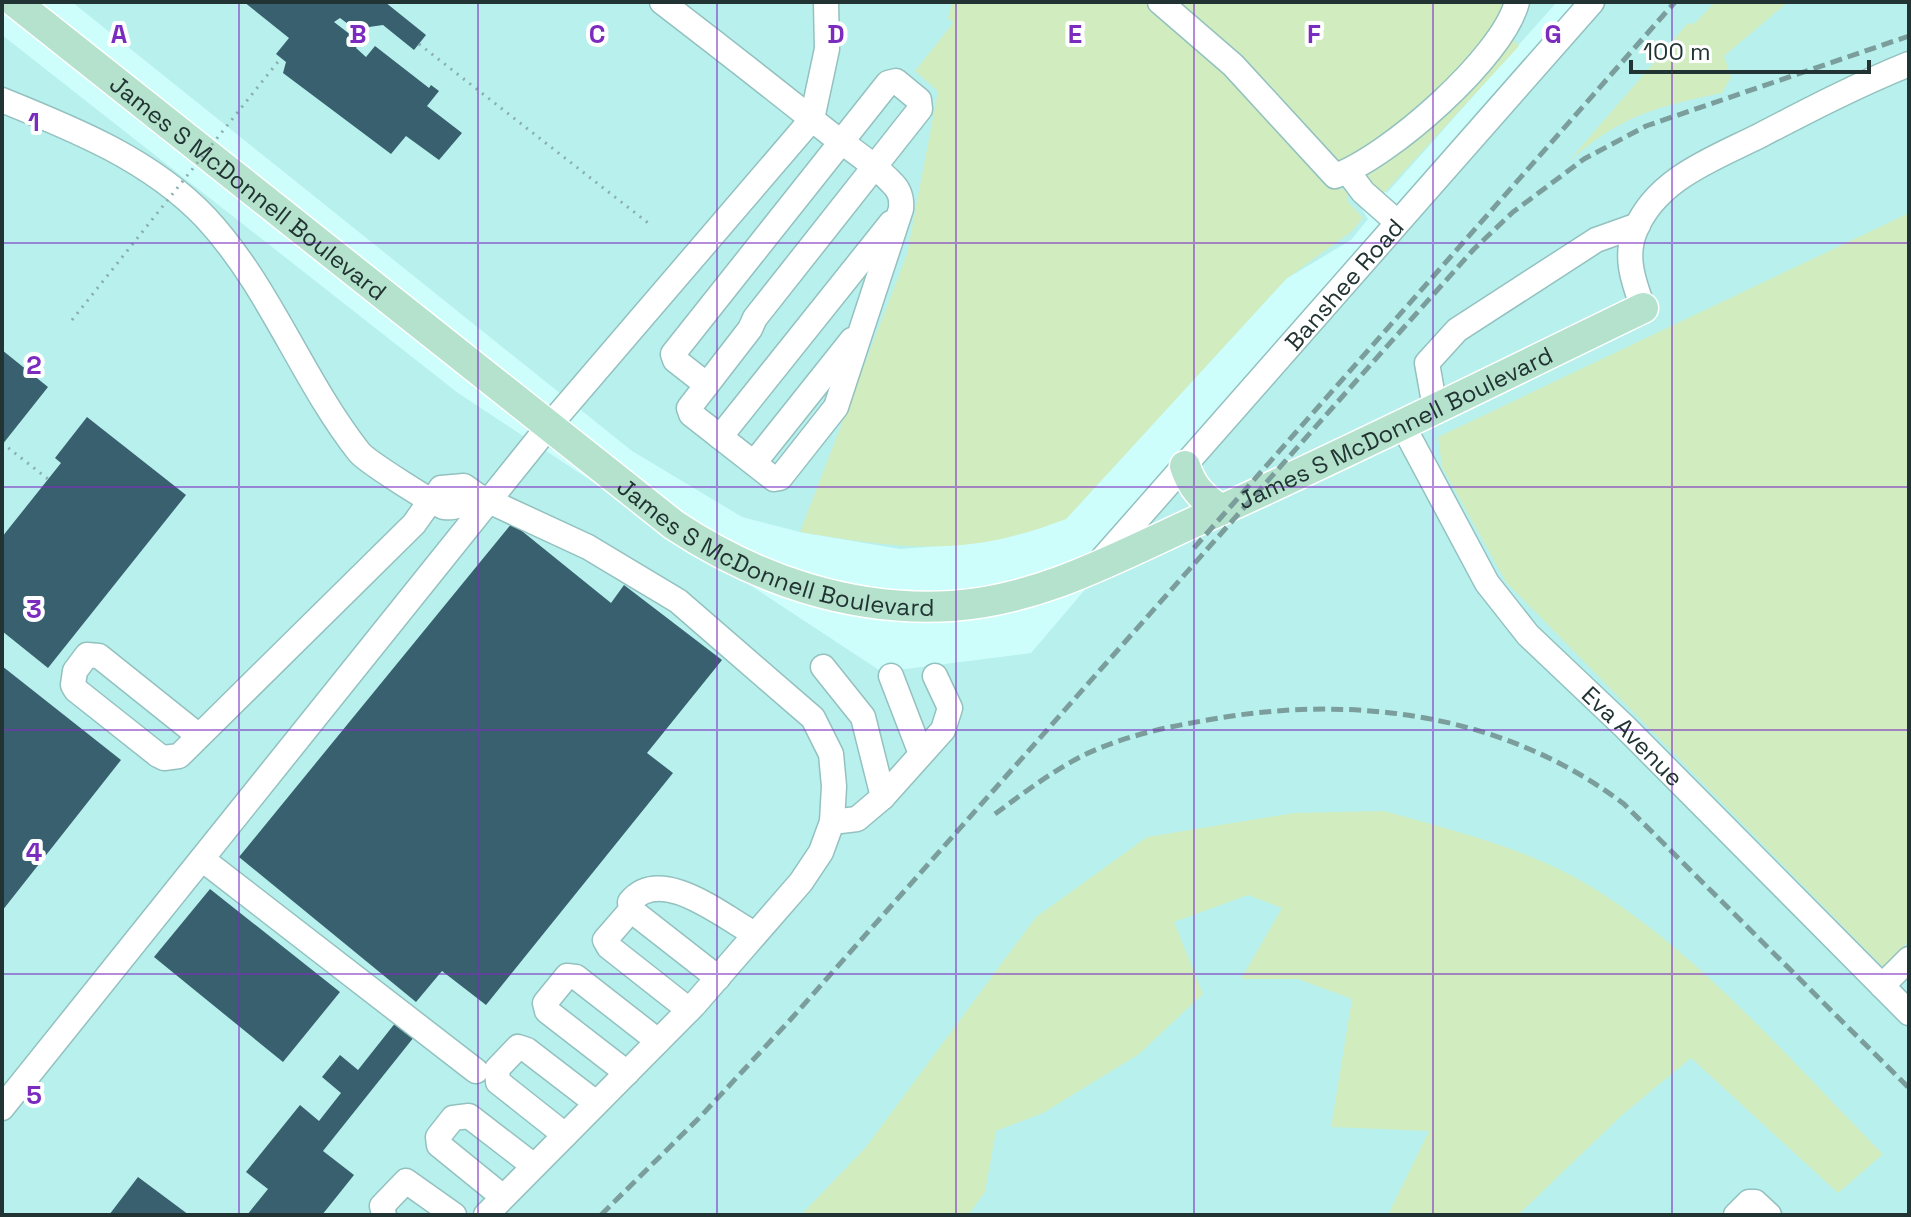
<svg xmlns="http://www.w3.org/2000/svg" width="1911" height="1217" font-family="'Space Grotesk',sans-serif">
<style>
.built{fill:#b7f0ed}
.green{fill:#d1ecbf}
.building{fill:#39606e}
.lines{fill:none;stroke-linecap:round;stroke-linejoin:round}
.minor-casing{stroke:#93c1bf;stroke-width:27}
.major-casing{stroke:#fff;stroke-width:33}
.path{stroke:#89aeac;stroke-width:3;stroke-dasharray:2 6;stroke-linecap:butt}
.minor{stroke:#fff;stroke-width:24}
.major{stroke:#b4e2cc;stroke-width:30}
.rail{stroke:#7b9e9c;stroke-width:5;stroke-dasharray:12 6;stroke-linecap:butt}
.path-bridge{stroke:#89aeac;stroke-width:3;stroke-dasharray:2 6;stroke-linecap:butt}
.grid{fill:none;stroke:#7b2cbf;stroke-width:2;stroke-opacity:0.55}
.labels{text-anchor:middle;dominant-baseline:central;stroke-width:8;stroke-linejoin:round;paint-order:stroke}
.street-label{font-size:24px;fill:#213433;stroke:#fff}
.grid-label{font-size:26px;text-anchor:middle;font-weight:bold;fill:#7b2cbf;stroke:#fff;stroke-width:8;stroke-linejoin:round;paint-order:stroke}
</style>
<rect width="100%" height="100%" fill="#cdfefb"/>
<path class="built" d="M72,2H1557L1387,193L1373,182L1356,199L1368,219L1351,240L1286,279L1066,519L964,544L900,549L800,532L742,517L632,451Z
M1587,2H1909V1215H2V35L458,393L882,672L1031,653Z"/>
<path class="green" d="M952,2H1150L1229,69L1321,177L1347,192L1348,202L1363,218L1351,232L1286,279L1066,519C965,558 903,549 800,532L907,254L938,91L915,71L953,23L948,18Z
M1167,2H1513L1497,35L1381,146L1344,165L1332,158Z
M1715,2H1788L1724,56L1731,77L1722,93C1655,107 1620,116 1568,162L1687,24L1695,23Z
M1510,36L1519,46L1383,194L1364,173Z
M1909,213V941L1883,967L1506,582L1442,467L1438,437Z
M1384,811C1455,831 1527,848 1590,886C1700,953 1792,1063 1883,1154L1838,1193L1691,1058L1622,1115L1518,1215H1388L1429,1131L1331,1127L1352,999L1298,979H1241L1282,908L1248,895L1174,922L1203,994L1139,1054L1043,1113L996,1131L985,1192L968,1215H801L866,1147L1036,917L1147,837L1294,813Z"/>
<path class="building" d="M244,2H385L426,35L414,50L383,25L355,29L340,18L334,22L360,42L356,48L366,57L375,46L429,88L431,85L439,91L427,106L462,133L439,160L406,136L391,154L283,73L286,62L276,54L289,38Z
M2,350L48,387L2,445Z
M87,417L186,495L48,668L2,631V537L61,463L55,458Z
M512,523L611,603L624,585L722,660L647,753L673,773L486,1005L442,971L416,1002L239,857Z
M2,666L121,760L2,911Z
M210,889L340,992L283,1062L154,957Z
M396,1022L414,1037L323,1151L354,1175L322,1215H247L268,1189L246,1172L300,1105L319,1121L341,1093L322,1077L340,1055L358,1070Z
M138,1177L189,1215H109Z"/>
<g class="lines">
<g class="minor-casing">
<g id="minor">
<path d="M662,2C718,45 773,88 828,132C849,148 873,163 891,182C900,190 902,198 901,209L836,407L780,478L774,479L691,414L689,408L750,329L755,318L920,109L919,100L896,81L888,83L673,354L675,360L707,385"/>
<path d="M1160,2L1233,65L1335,176C1389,157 1503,57 1517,2"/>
<path d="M2,100C74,129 151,160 206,218C270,287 301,378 359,452C366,461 435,505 444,507C456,509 468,502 478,496"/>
<path d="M1348,172L1363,192L1397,222"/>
<path d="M1643,308C1634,283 1624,257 1635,231C1656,179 1713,159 1759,136C1809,110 1857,85 1909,64"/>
<path d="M1435,408L1427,363L1457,330L1596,240L1638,225"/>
<path id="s1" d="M1402,424L1487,583L1528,635L1624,726L1909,1013"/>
<path d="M720,437L891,223"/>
<path d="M754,463L852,340"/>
<path d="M434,499L441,488L464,486L478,496L588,547L678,601L813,718L831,754L834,786L832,822L821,852L801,882L694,1005L486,1215"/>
<path id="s2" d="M1097,565L1592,2"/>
<path d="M823,667L863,717L883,797"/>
<path d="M891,676L921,754"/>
<path d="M199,736L99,656L87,655L75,671L73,685L76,690L158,755L164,758L179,756L414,524L431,500"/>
<path d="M832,822L857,819L883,797L943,730L950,708L935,676"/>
<path d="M202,859L476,1071"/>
<path d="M631,910L605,940L609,947L689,1010"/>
<path d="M718,978L631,910L630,902C661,864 723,917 755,934"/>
<path d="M1882,986L1909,959"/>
<path d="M627,1073L547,1011L545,1003L567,976L576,977L658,1041"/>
<path d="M2,1108L548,427L812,119L827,49L826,2"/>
<path d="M565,1135L498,1082L497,1069L518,1047L527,1050L596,1103"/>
<path d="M503,1197L439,1145L438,1137L453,1118L469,1116L534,1166"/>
<path d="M384,1215L382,1206L406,1181L454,1215"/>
<path d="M1736,1215L1749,1202H1755L1769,1215"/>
</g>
</g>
<g class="major-casing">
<g id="major">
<path id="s3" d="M15,2L674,525C757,580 852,612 952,606C1042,600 1121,555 1201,519C1350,452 1496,379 1643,308"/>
<path d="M1185,466C1192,488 1202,497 1221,510"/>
</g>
</g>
<path class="path" d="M419,44L652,226
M2,443L48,479"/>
<use href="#minor" class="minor"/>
<use href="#major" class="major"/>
<path class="rail" d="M1194,548L1675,2
M995,814C1022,794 1050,773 1080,757C1118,738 1161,728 1202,721C1348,693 1503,712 1624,804L1909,1088
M601,1215L701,1116L791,1019L1373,362L1474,249L1513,212L1584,159L1646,126L1909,36"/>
<path class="path-bridge" d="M72,320L281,58"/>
</g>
<path class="grid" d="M239,2V1215M478,2V1215M717,2V1215M956,2V1215M1194,2V1215M1433,2V1215M1672,2V1215M2,243H1909M2,487H1909M2,730H1909M2,974H1909"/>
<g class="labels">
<g class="street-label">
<text stroke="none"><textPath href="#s3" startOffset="298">James S McDonnell Boulevard</textPath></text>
<text stroke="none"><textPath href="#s2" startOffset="374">Banshee Road</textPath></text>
<text stroke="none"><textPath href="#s3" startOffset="1616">James S McDonnell Boulevard</textPath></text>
<text stroke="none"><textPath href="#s3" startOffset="946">James S McDonnell Boulevard</textPath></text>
<text stroke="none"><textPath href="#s1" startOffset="392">Eva Avenue</textPath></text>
</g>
</g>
<g class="grid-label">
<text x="119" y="43">A</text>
<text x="358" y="43">B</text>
<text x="597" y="43">C</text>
<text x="836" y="43">D</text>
<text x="1075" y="43">E</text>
<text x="1314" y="43">F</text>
<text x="1553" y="43">G</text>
<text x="34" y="131">1</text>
<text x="34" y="374">2</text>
<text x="34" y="618">3</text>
<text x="34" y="861">4</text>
<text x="34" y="1104">5</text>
</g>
<rect width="1911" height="1217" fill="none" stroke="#213433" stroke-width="8"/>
<path d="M1631 60v12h238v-12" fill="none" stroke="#213433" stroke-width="4"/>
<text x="1643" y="60" font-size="24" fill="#213433" stroke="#ffffff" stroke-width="6" paint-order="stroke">100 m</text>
</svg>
